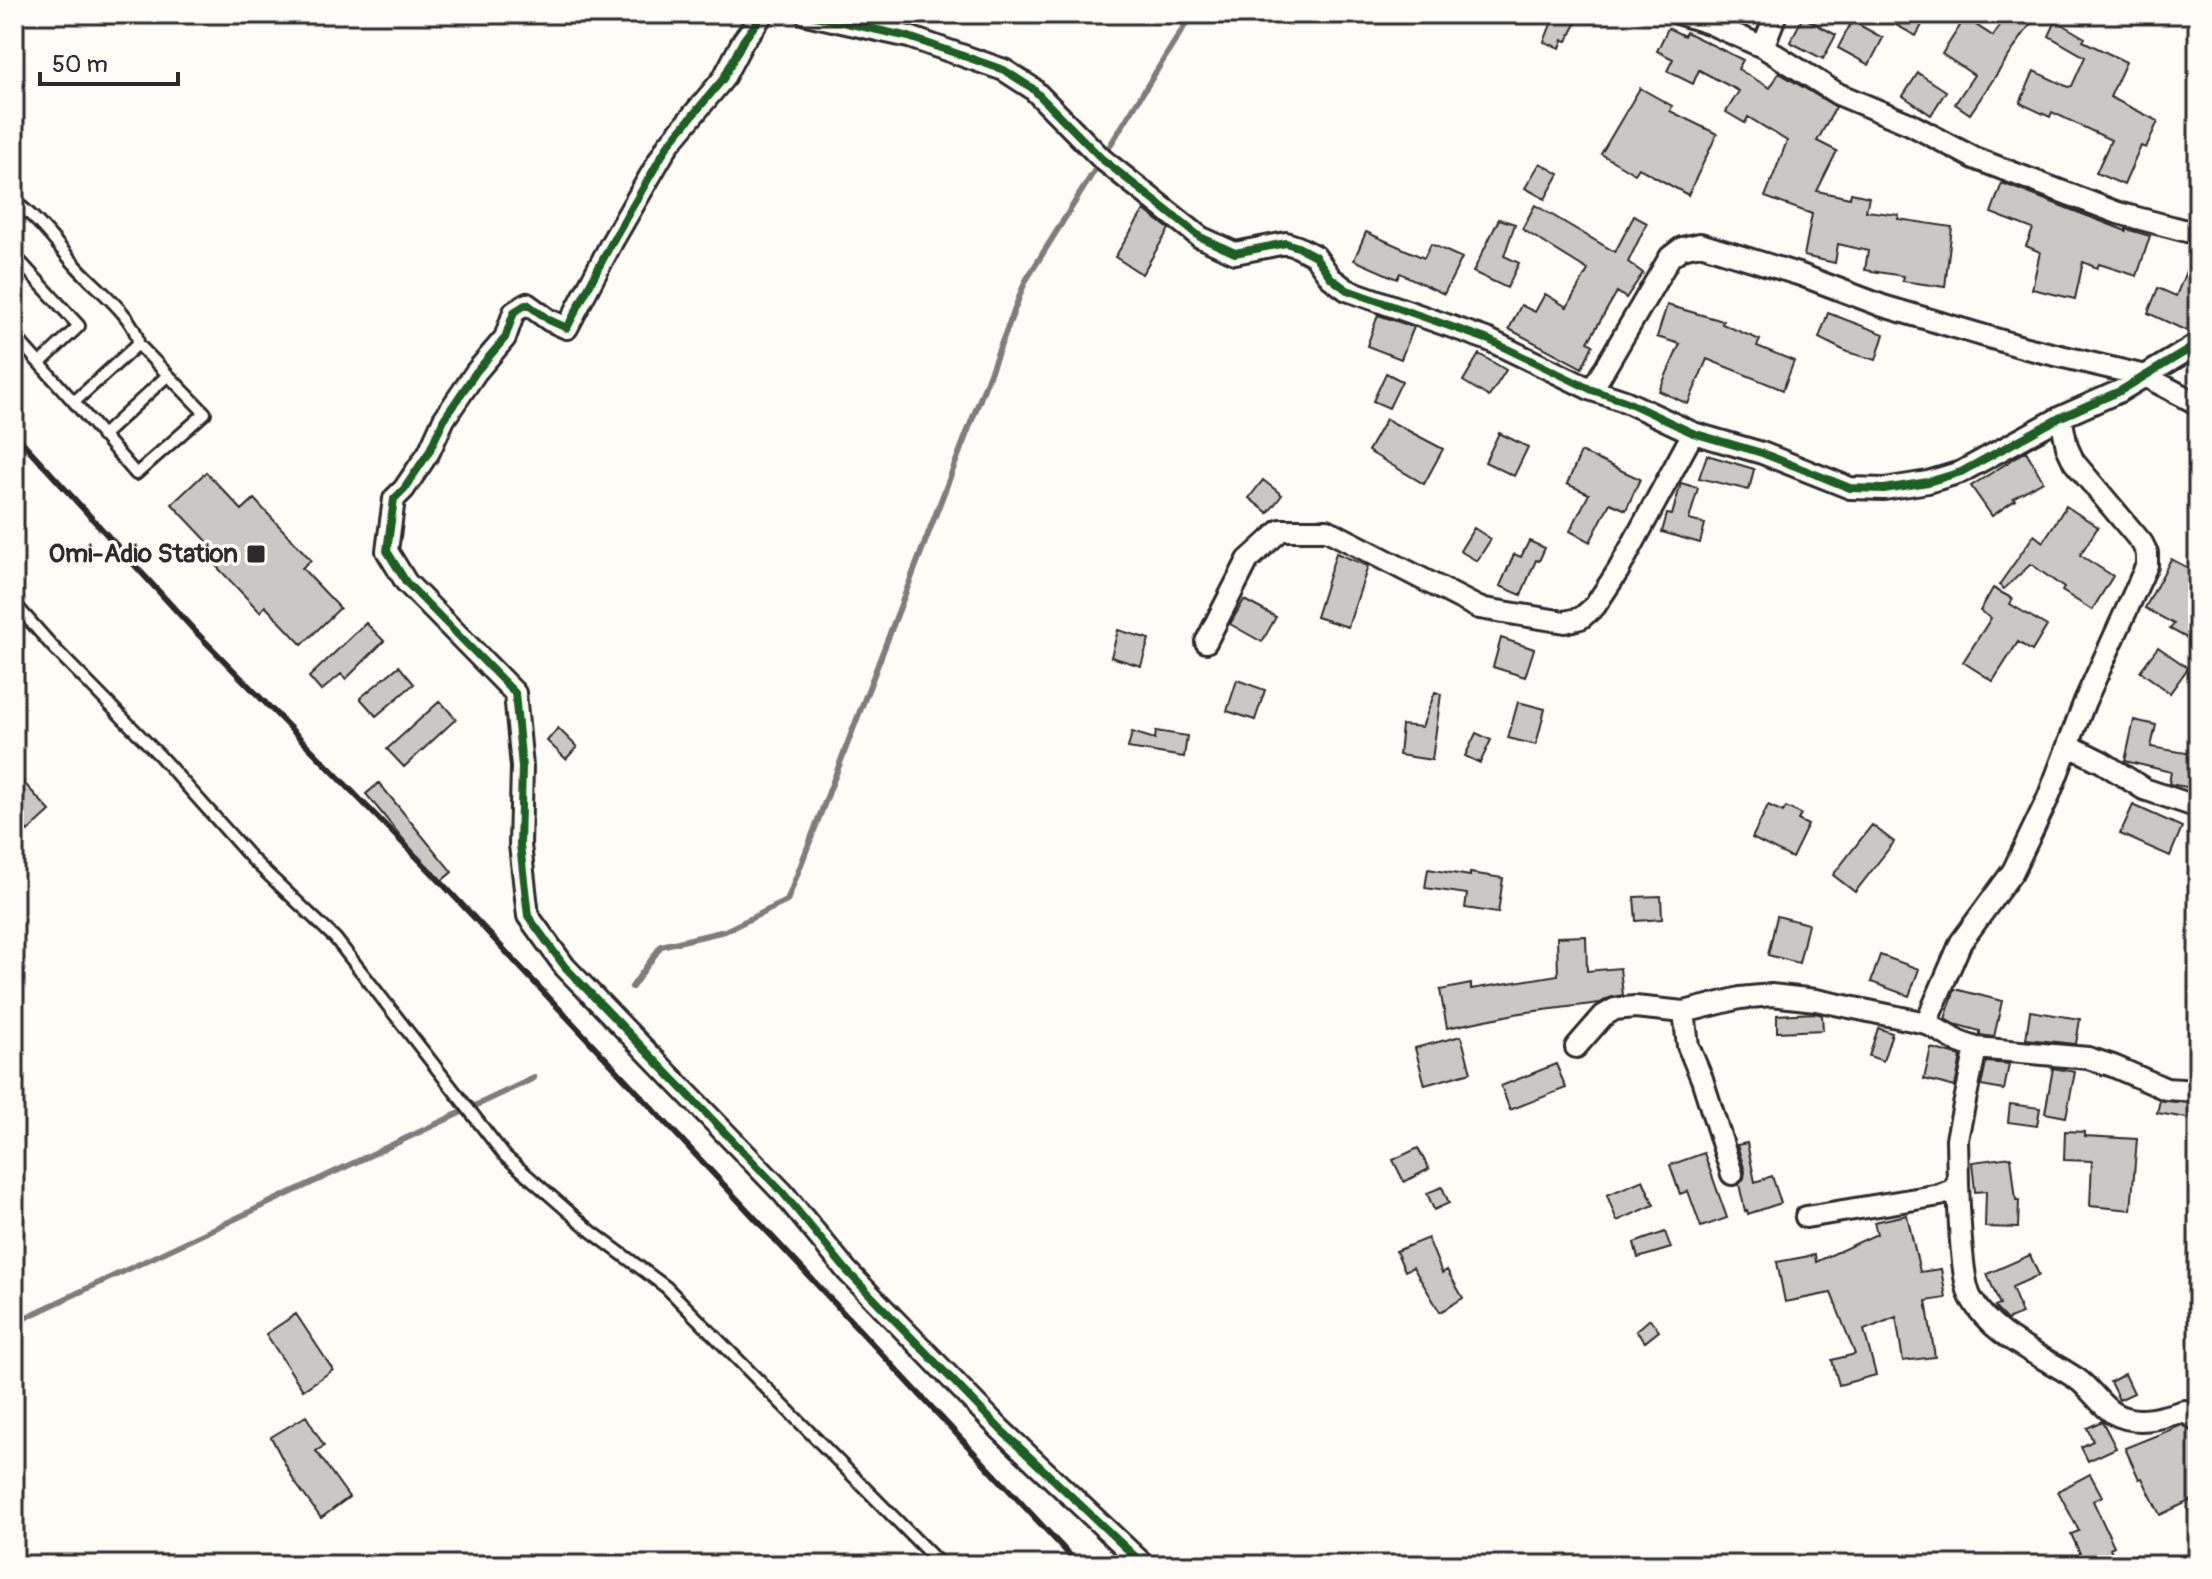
<svg xmlns="http://www.w3.org/2000/svg" width="2212" height="1579" font-family="Pangolin,sans-serif">
<style>
.lines{fill:none;stroke-linecap:round;stroke-linejoin:round}
.stream{stroke:#7e7d7b;stroke-width:6}
.building{fill:#c9c8c4;stroke:#2b2b2b;stroke-width:2}
.lane-casing{stroke:#2b2b2b;stroke-width:16}
.street-casing{stroke:#2b2b2b;stroke-width:26}
.lane{stroke:#fdfcf7;stroke-width:10}
.street{stroke:#fdfcf7;stroke-width:20}
.rail{stroke:#2b2b2b;stroke-width:6}
.cycleway-casing{stroke:#fdfcf7;stroke-width:13}
.cycleway{stroke:#1b5e20;stroke-width:8}
.poi-dot{fill:#2b2b2b;stroke:#fdfcf7;stroke-width:3}
.labels{text-anchor:middle;dominant-baseline:central;stroke-width:7;stroke-linejoin:round;paint-order:stroke}
.poi-label{font-size:26px;font-weight:bold;fill:#2b2b2b;stroke:#fdfcf7;text-anchor:end}
</style>
<rect width="100%" height="100%" fill="#fdfcf7"/>
<filter id="ink" filterUnits="userSpaceOnUse"><feTurbulence type="fractalNoise" baseFrequency=".0125" numOctaves="2"/><feDisplacementMap in="SourceGraphic" scale="16" xChannelSelector="R" yChannelSelector="G"/><feConvolveMatrix kernelMatrix="1 2 1 2 8 2 1 2 1" color-interpolation-filters="sRGB"/></filter>
<g filter="url(#ink)">
<g class="lines">
<path class="stream" d="M632,987L661,946L725,931L787,901L1025,282L1192,14
M14,1323L534,1078"/>
</g>
<path class="building" d="M1555,14H1568L1579,18L1567,41L1563,40L1560,48L1544,42Z
M1876,14H1928L1916,36Z
M2007,14H2037L1970,114L1955,104L1974,75L1942,54L1965,18L1993,36Z
M1803,17L1836,35L1823,59L1790,42Z
M1852,21L1883,38L1869,65L1838,48Z
M2056,21L2085,38L2083,41L2126,62L2110,97L2158,121L2146,148L2141,146L2124,185L2096,173L2111,140L2052,112L2050,117L2020,103L2034,71L2068,87L2072,86L2085,57L2049,36Z
M1668,28L1684,36L1686,32L1743,60L1738,69L1770,88L1779,73L1836,107L1817,141L1837,151L1817,191L1850,198L1851,193L1869,197L1866,211L1899,215L1898,219L1952,227L1945,287L1902,281L1903,276L1865,270L1868,251L1838,244L1835,263L1804,256L1812,214L1765,197L1787,141L1748,117L1745,123L1726,112L1739,91L1699,70L1693,84L1667,71L1673,59L1657,51Z
M1918,73L1946,91L1931,115L1903,96Z
M1640,88L1672,106L1670,111L1717,134L1688,195L1639,168L1635,174L1601,154Z
M1540,163L1559,174L1545,199L1525,188Z
M2002,183L2126,231V229L2150,236L2137,276L2099,264L2097,268L2083,262L2075,299L2032,289L2040,252L2026,246L2033,229L1991,213Z
M1535,205L1615,252L1634,216L1647,223L1628,262L1643,273L1626,298L1617,292L1588,342L1593,345L1582,368L1509,329L1521,305L1535,312L1545,294L1567,307L1588,270L1522,229Z
M1144,210L1169,229L1142,274L1115,257Z
M1499,219L1515,224L1504,256L1519,263L1507,288L1473,272Z
M1366,232L1424,258L1431,244L1462,258L1444,294L1400,273L1397,279L1354,260Z
M2196,247L2198,323L2191,333L2148,313L2158,288L2176,296Z
M1667,305L1723,321L1722,324L1760,340L1757,346L1794,361L1783,390L1707,359L1688,404L1659,391L1680,344L1657,337Z
M1828,313L1884,334L1876,360L1847,352L1819,338Z
M1378,315L1414,327L1401,359L1367,346Z
M1479,354L1506,370L1489,397L1463,381Z
M1386,373L1402,381L1389,408L1373,401Z
M1386,419L1443,449L1424,484L1368,451Z
M1499,433L1528,447L1514,476L1485,462Z
M2026,451L2043,481L2013,498L2015,500L1992,516L1971,486Z
M1581,452L1640,479L1626,510L1610,503L1590,542L1570,531L1589,494L1567,484Z
M1707,455L1754,469L1749,490L1699,478Z
M206,472L242,510L254,499L311,560L302,568L340,608L302,645L265,606L260,612L200,549L207,541L172,504Z
M1263,480L1282,495L1268,513L1249,498Z
M1681,483L1698,488L1689,520L1705,524L1700,543L1662,532L1667,514L1672,515Z
M2066,506L2098,527L2080,555L2113,576L2092,610L2062,591L2064,588L2031,564L2004,589L1999,585L2034,535L2043,542Z
M1474,528L1491,539L1477,561L1460,551Z
M1529,541L1545,548L1539,561L1536,560L1521,595L1500,586L1514,554L1521,557Z
M1336,553L1368,566L1348,627L1316,617Z
M2171,559L2198,573V644L2170,629L2174,624L2145,608Z
M1993,588L2013,599L2010,604L2047,626L2032,651L2018,642L1993,681L1963,662L1991,618L1980,611Z
M1244,600L1276,617L1262,642L1230,624Z
M366,623L384,641L346,679L341,674L321,691L309,677Z
M1118,630L1149,639L1141,666L1111,657Z
M1501,638L1534,649L1525,677L1493,667Z
M2158,647L2188,668L2170,693L2140,671Z
M399,666L414,684L376,716L360,698Z
M1237,680L1265,690L1255,720L1227,711Z
M1435,692L1441,694L1432,760L1399,755L1402,725L1422,727Z
M440,701L456,719L404,767L387,749Z
M1518,702L1545,709L1536,745L1508,738Z
M2134,720L2156,725L2151,747L2198,755V789L2169,784L2171,772L2125,761Z
M558,728L577,747L566,759L547,741Z
M1156,731L1187,736L1184,757L1128,748L1132,732L1155,739Z
M1476,733L1491,740L1480,763L1465,756Z
M14,772L50,811L28,831L14,816Z
M379,783L452,872L439,883L366,794Z
M1768,805L1783,812L1786,807L1801,814L1798,820L1808,825L1792,858L1752,838Z
M2133,805L2182,827L2170,856L2120,834Z
M1872,825L1894,842L1855,892L1833,875Z
M1428,869L1470,876V873L1503,878L1498,913L1465,908L1467,894L1425,888Z
M1661,896L1662,919L1636,921L1634,897Z
M1777,916L1808,924L1799,963L1768,955Z
M1586,936L1587,971L1620,968L1623,995L1609,998L1600,1003L1520,1013L1447,1028L1440,990L1471,984V989L1558,975L1557,937Z
M1880,955L1919,969L1909,996L1871,982Z
M1955,989L2002,1001L1994,1037L1980,1035V1031L1954,1024L1945,1019Z
M2030,1011L2080,1019L2076,1044L2026,1039Z
M1815,1013L1822,1015L1823,1030L1777,1032V1015Z
M1878,1028L1892,1033L1883,1061L1869,1056Z
M1461,1036L1471,1072L1425,1085L1415,1048Z
M1931,1048L1961,1056L1955,1087L1924,1079Z
M1986,1062L2009,1064L2004,1090L1981,1086Z
M1556,1064L1566,1088L1510,1110L1501,1086Z
M2053,1068L2075,1072L2066,1117L2045,1113Z
M2160,1100L2198,1104V1120L2157,1113Z
M2010,1104L2040,1108L2037,1126L2008,1122Z
M2065,1131L2085,1132V1136L2137,1139L2131,1210L2090,1206L2092,1161L2064,1160Z
M1747,1143L1755,1182L1772,1176L1781,1203L1748,1214L1747,1210L1745,1211L1739,1184L1744,1178L1745,1171L1737,1145Z
M1418,1148L1429,1169L1404,1182L1393,1160Z
M1704,1153L1727,1218L1701,1227L1688,1191L1680,1194L1670,1165Z
M2011,1157L2016,1200H2019L2018,1228L1985,1227L1986,1191L1975,1192L1972,1162Z
M1643,1180L1654,1205L1617,1221L1607,1195Z
M1442,1187L1449,1203L1434,1210L1427,1193Z
M1907,1215L1920,1272L1941,1269L1946,1298L1926,1301L1935,1357L1903,1361L1896,1317L1864,1330L1876,1375L1839,1385L1832,1360L1855,1354L1831,1293L1785,1302L1777,1262L1815,1255L1816,1262L1877,1234L1874,1222Z
M1665,1232L1671,1248L1638,1258L1634,1243Z
M1428,1238L1442,1273L1447,1270L1463,1298L1440,1312L1413,1267L1405,1271L1396,1251Z
M2030,1255L2039,1275L2012,1287L2022,1314L2007,1320L1997,1310L1995,1306L2000,1305L1987,1274Z
M296,1314L333,1370L303,1390L266,1334Z
M1650,1319L1659,1331L1645,1342L1636,1331Z
M2125,1374L2134,1393L2119,1400L2110,1382Z
M306,1416L324,1446L316,1451L349,1497L321,1518L294,1481L271,1437Z
M2102,1421L2116,1448L2088,1461L2081,1447L2093,1441L2087,1428Z
M2182,1425L2198,1434V1497L2160,1515L2142,1478L2139,1479L2125,1448Z
M2090,1474L2102,1496L2093,1501L2114,1546L2110,1548L2113,1555L2099,1562L2096,1554L2083,1560L2071,1534L2079,1531L2058,1491Z"/>
<g class="lines">
<g class="lane-casing">
<path id="lane" d="M14,201C39,219 57,245 78,268C94,286 138,319 138,344L205,413L136,474L74,402L138,344
M14,255L79,326L40,363
M14,335L74,402
M102,436L168,375
M14,603L53,647L160,756L252,859L335,938L505,1156L592,1232L666,1287L941,1565"/>
</g>
<g class="street-casing">
<path id="street" d="M763,14L743,41L723,79L668,145L612,242L567,328L549,320L527,304L514,312L505,338L476,372L444,419L429,452L404,489L394,499L387,551L406,582L515,693L522,767L520,845L528,916L565,967L783,1193L847,1271L1000,1429L1144,1565
M806,14L909,37L1004,70L1032,88L1102,159L1200,237L1235,253L1286,243L1298,247L1315,256L1331,278L1347,290L1489,340L1592,390L1625,401L1693,433L1762,453L1850,488L1884,489L1928,482L1961,472L2061,417L2120,391L2198,344
M1680,14L1709,23L1763,47L1838,94L1910,124L1974,158L2118,213L2198,234
M1763,47L1776,14
M1592,390L1670,257L1682,248L1700,244L1801,275L1883,306L2026,348L2145,376L2198,404
M1206,642L1248,560L1281,530H1327L1479,608L1565,622L1581,618L1595,606L1618,571L1693,433
M2068,745L2102,762L2144,789L2198,807
M1684,1012L1688,1046L1702,1079L1732,1174
M1926,1023L1961,942L2013,871L2048,798L2085,701L2147,565V553L2142,543L2074,462L2067,447L2061,417
M1576,1047L1603,1016L1615,1009L1635,1007L1684,1012L1740,998L1771,995L1816,1000L1926,1023L1959,1042L1976,1048L2088,1058L2113,1066L2166,1089L2198,1091
M1958,1183C1959,1207 1961,1280 1971,1298C1994,1339 2041,1354 2077,1379C2090,1388 2100,1405 2113,1413C2136,1426 2161,1418 2184,1411L2198,1421
M1806,1217L1940,1195L1952,1190L1958,1183L1957,1139L1976,1048"/>
</g>
<use href="#lane" class="lane"/>
<use href="#street" class="street"/>
<path class="rail" d="M14,433L193,629L438,879L1079,1565"/>
<g class="cycleway-casing">
<path id="cycleway" d="M763,14L743,41L723,79L668,145L612,242L567,328L549,320L527,304L514,312L505,338L476,372L444,419L429,452L404,489L394,499L387,551L406,582L515,693L522,767L520,845L528,916L565,967L783,1193L847,1271L1000,1429L1144,1565
M806,14L909,37L1004,70L1032,88L1102,159L1200,237L1235,253L1286,243L1298,247L1315,256L1331,278L1347,290L1489,340L1592,390L1625,401L1693,433L1762,453L1850,488L1884,489L1928,482L1961,472L2061,417L2120,391L2198,344"/>
</g>
<use href="#cycleway" class="cycleway"/>
</g>
</g>
<rect class="poi-dot" x="246" y="544" width="20" height="20" rx="4"/>
<g class="labels">
<g class="poi-label">
<text x="238" y="554">Omi-Adio Station</text>
</g>
</g>
<rect width="2212" height="1579" fill="none" stroke="#fdfcf7" stroke-width="48"/>
<rect x="24" y="24" width="2164" height="1531" fill="none" stroke="#2b2b2b" stroke-width="3" filter="url(#ink)"/>
<path d="M40 72v12h138v-12" fill="none" stroke="#2b2b2b" stroke-width="4"/>
<text x="52" y="72" font-size="24" fill="#2b2b2b" stroke="#fdfcf7" stroke-width="6" paint-order="stroke">50 m</text>
</svg>
